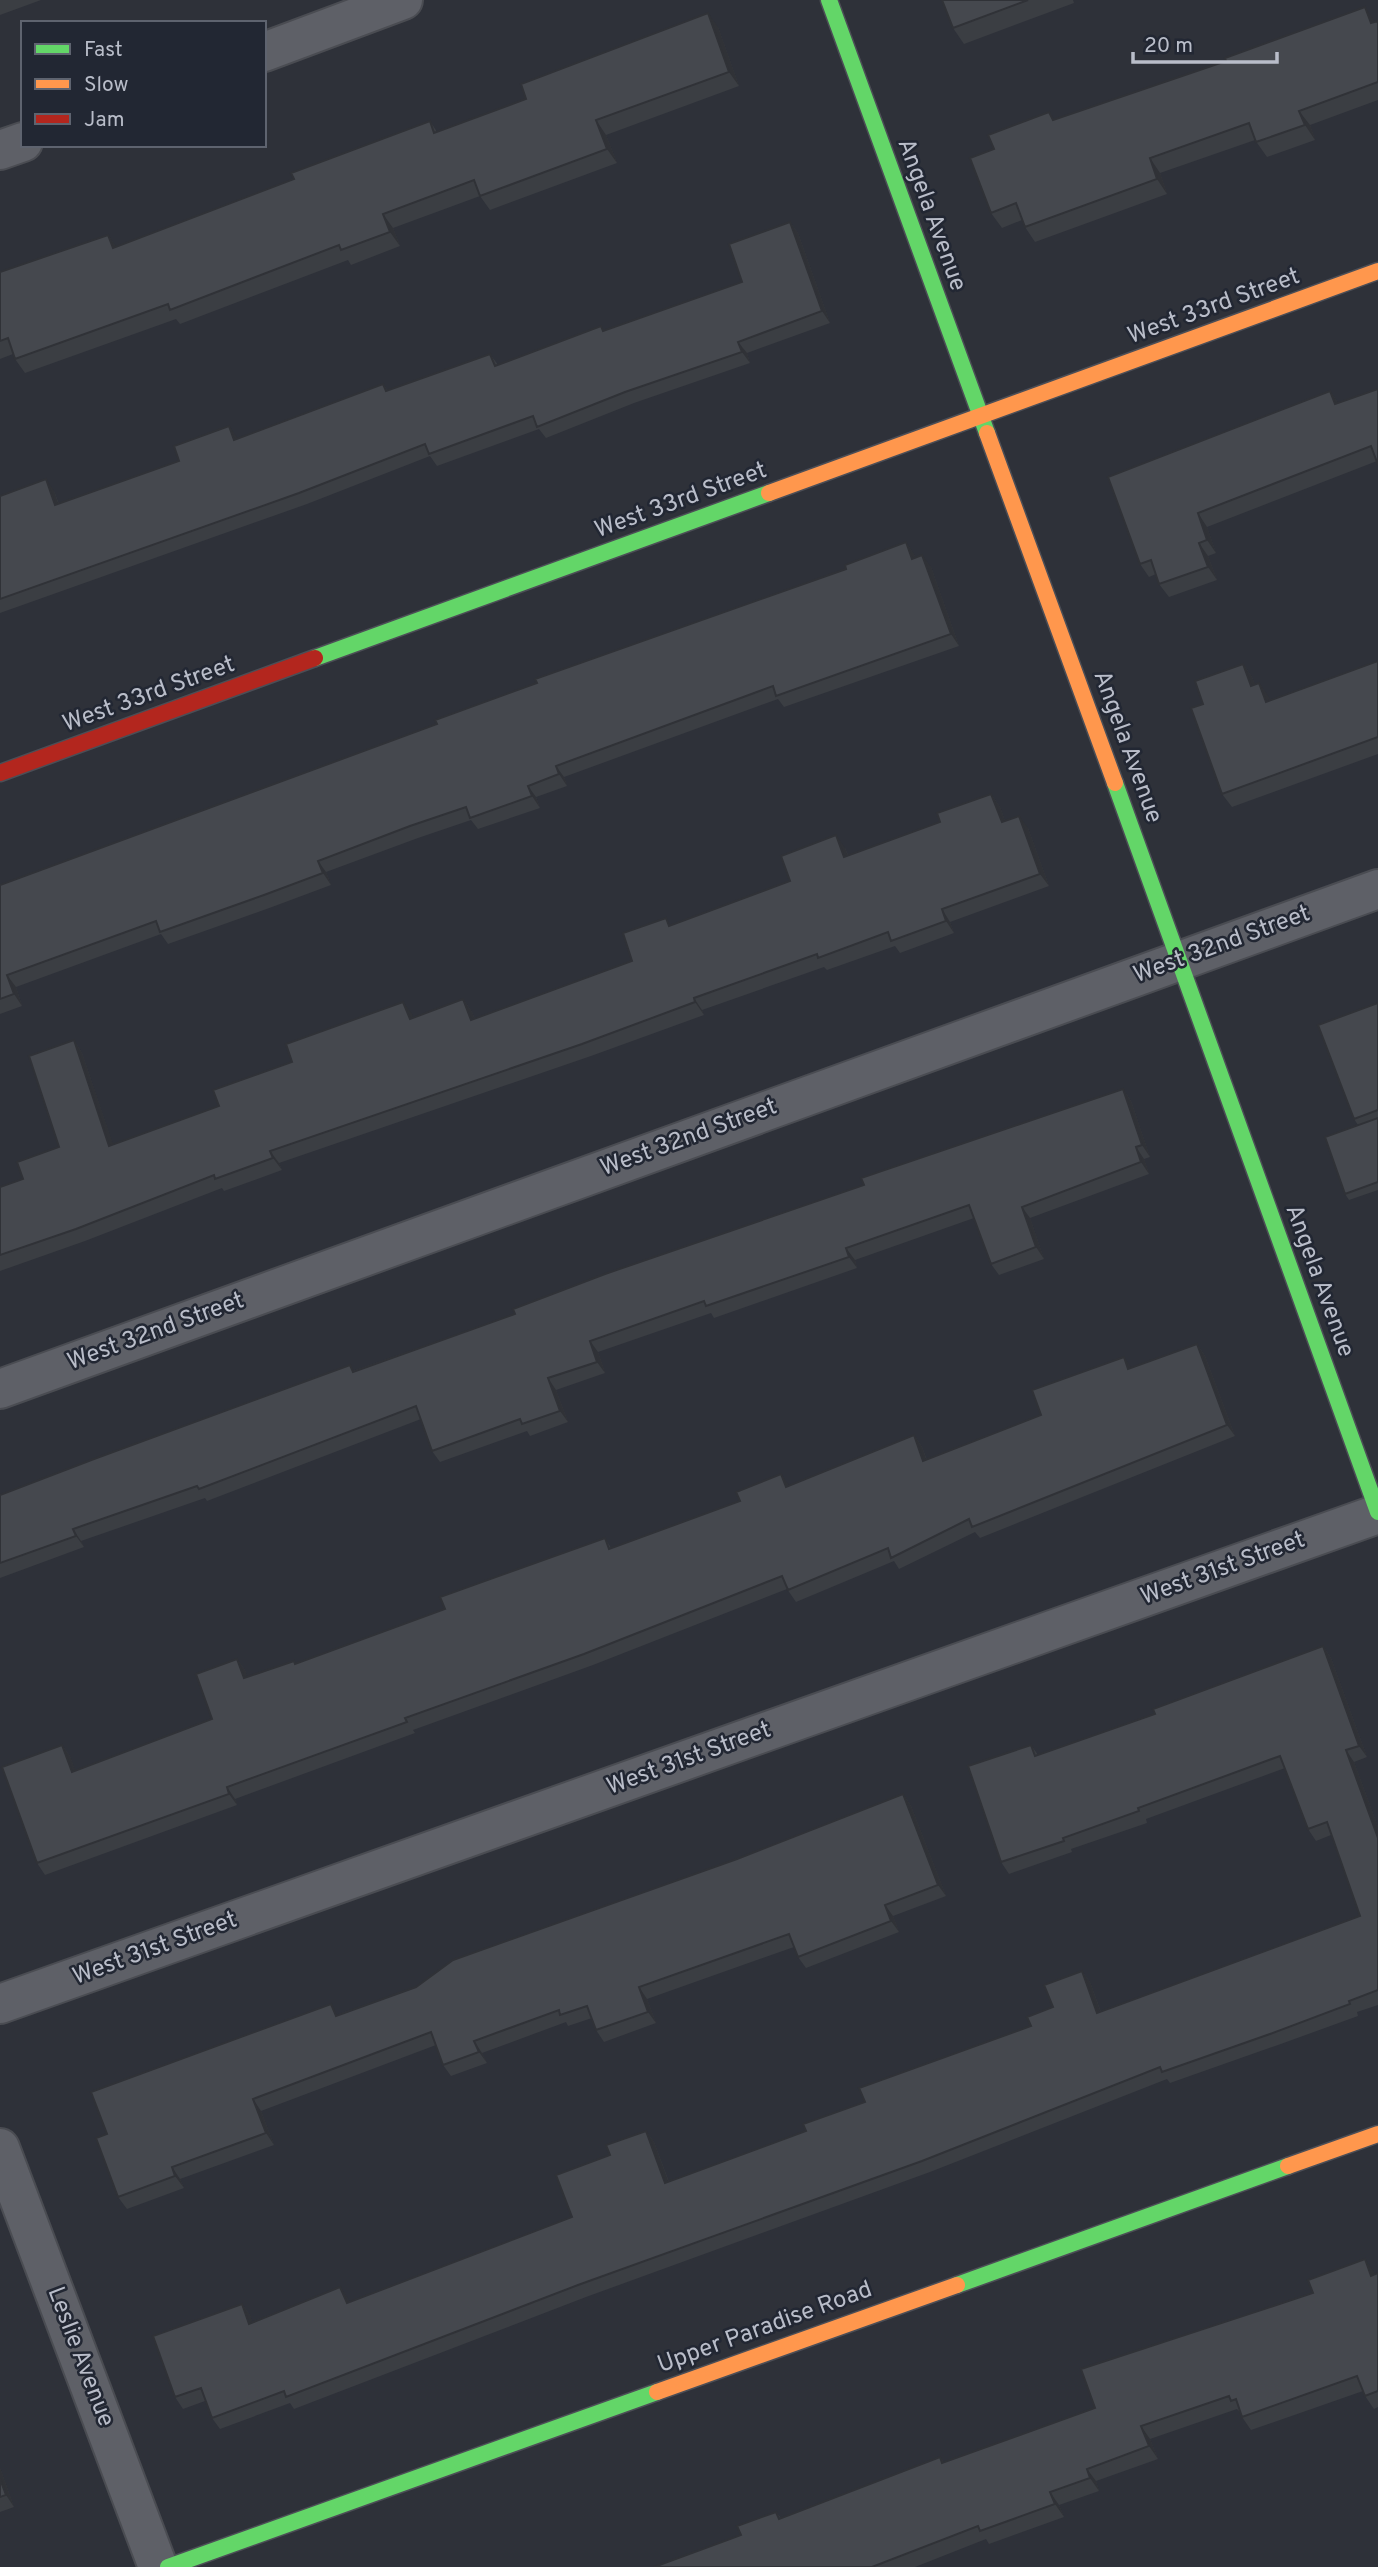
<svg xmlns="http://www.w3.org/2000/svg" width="1378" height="2567" font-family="Overpass,sans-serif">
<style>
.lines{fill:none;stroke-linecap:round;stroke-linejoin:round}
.street-casing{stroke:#4a4c52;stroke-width:42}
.fast-casing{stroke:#4c4e56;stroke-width:19}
.slow-casing{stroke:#4c4e56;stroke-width:19}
.jam-casing{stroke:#4c4e56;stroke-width:19}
.street{stroke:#5e6067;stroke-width:38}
.fast{stroke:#63d668;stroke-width:16}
.slow{stroke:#ff974d;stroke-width:16}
.jam{stroke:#b3261e;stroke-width:16}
.wall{fill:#3b3e43}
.shaded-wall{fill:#303237}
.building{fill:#45484e;stroke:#303237;stroke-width:2}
.labels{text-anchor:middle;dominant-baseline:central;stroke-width:5;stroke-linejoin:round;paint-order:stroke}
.street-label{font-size:24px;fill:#b9bdc9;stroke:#222733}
</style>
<rect width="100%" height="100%" fill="#2e3139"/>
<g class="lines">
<g class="street-casing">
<path id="street" d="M264,52L403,0
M0,150L23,142
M0,1389L1378,889
M0,2004L1378,1514
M0,2148L158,2567"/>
</g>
<g class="fast-casing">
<path id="fast" d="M829,0L987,433
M315,658L769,493
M1115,783L1378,1512
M957,2285L1288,2166
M168,2567L657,2392"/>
</g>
<g class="slow-casing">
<path id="slow" d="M987,433L1115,783
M769,493L1378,271
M1288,2166L1378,2134
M657,2392L957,2285"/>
</g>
<g class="jam-casing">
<path id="jam" d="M0,773L315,658"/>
</g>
<use href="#street" class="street"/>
<use href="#fast" class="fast"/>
<use href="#slow" class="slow"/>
<use href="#jam" class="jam"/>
</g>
<path class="wall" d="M0,0H41L0,15Z
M942,0H1073L1074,3L964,44L953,28Z
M1378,21V100L1310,125L1315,140L1267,157L1255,140L1160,173L1167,194L1035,242L1025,227L1022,220L1002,228L991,213L1055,120Z
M718,27L739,86L606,135L617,163L490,210L480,196L393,228L400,246L351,265L348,260L180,324L176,319L25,373L15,359L13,354L0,359V272L108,235L116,247L294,179L430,121L437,132Z
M790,222L798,233L830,323L747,353L750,363L634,403L546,438L539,429L437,466L430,456L307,504L0,613V496L54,491L59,504L179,461L383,384L388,391L490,354L498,365L601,326L604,331L742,282Z
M1378,389L1377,461L1207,527L1216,553L1208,556L1217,580L1169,597L1159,584L1156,574L1149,577L1140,564L1330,391L1338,403Z
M906,542L916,558L931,567L959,646L784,707L778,699L564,777L567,786L536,797L540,808L478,829L471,820L418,838L326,872L331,885L272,907L168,944L161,934L16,987L22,1006L0,1014V885L437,724L846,569Z
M1378,661V754L1232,807L1222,794L1203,704L1243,664L1252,677L1255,685L1259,683L1270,700Z
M991,794L1000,807L1005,821L1028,828L1049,886L950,922L954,933L900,953L895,946L827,970L824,967L702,1010L704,1015L591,1056L279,1163L282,1170L224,1191L222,1188L85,1241L0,1271V1187L23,1179L59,1147L74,1040L82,1053L113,1145L219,1106L292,1062L403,1002L413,1018L463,999L472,1012L475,1019L632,961L671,925L790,881L845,848L848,855L940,822Z
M1378,1003V1190L1349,1200L1345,1194L1358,1125L1354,1119Z
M1123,1089L1131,1101L1150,1157L1144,1159L1149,1174L1030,1218L1044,1259L999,1275L991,1264L974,1218L855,1260L857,1268L714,1318L711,1313L598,1352L605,1373L556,1390L568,1422L530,1436L527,1431L440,1462L432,1451L421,1419L207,1501L205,1498L81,1541L84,1547L0,1578V1495L515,1314Z
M1197,1344L1205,1356L1235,1436L980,1538L975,1532L899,1569L894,1561L796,1602L787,1589L593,1665L413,1730L415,1733L235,1799L237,1805L45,1875L37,1863L62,1745L70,1756L75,1771L212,1719L237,1659L245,1670L247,1677L294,1661L296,1664L445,1609L605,1538L611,1548L789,1486L914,1435L922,1447L927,1460L1041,1415L1131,1368Z
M1323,1646L1331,1658L1367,1757L1354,1762L1378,1827V2005L1357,2012L1358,2016L1278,2045L1170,2083L1167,2079L930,2172L586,2297L294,2409L290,2403L220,2429L212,2418L205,2401L183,2409L175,2397L242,2304L250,2315L252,2322L340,2287L350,2302L572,2217L610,2155L646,2131L654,2142L669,2182L806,2131L865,2102L1031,2026L1053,2007L1082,1971L1090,1982L1101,2012L1360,1916L1331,1835L1316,1841L1308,1829L1285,1768L1146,1819L1147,1823L1071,1849L1072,1852L1009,1874L1001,1862L1031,1745L1038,1755L1155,1714Z
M903,1794L911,1806L946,1896L893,1916L899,1932L806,1968L798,1957L794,1947L647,1999L656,2023L604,2042L596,2030L592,2018L568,2026L566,2022L482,2053L487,2063L451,2076L443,2065L436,2045L261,2111L274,2145L180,2179L184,2188L127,2209L118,2197L339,2014L416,1987Z
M1365,2259L1374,2275L1378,2273V2407L1374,2409L1365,2396L1363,2391L1251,2430L1242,2417L1241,2413L1237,2409L1150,2439L1158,2459L1096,2481L1099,2491L1059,2505L1064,2517L989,2544L986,2539L915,2567H654L741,2535L776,2512L781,2518L940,2457L944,2463L1095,2408L1313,2293Z
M0,2468L14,2507L0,2512Z"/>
<path class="shaded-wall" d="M1365,7L1375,22L1371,23Z
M708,13L718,27L739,86L729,72Z
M1299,111L1310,125L1315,140L1305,125Z
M596,120L606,135L617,163L607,149Z
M1150,158L1160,173L1167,194L1157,179Z
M383,214L393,228L400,246L390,232Z
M790,222L798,233L830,323L822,311Z
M108,235L118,249L113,248Z
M738,342L747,353L750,363L742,352Z
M1330,391L1339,404H1335Z
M229,426L237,437L242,451L234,440Z
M46,479L54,491L63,517L55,505Z
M1198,513L1207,527L1216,553L1207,540Z
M906,542L914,554L920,571L912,559Z
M1199,543L1208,556L1217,580L1208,567Z
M922,555L931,567L959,646L951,634Z
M1243,664L1252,677L1261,700L1251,686Z
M1259,683L1269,697L1275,715L1266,702Z
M556,766L564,777L567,786L559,774Z
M528,786L536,797L540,808L532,796Z
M991,794L1000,807L1010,835L1002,822Z
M1019,816L1028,828L1049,886L1040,874Z
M836,835L845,848L853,869L844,857Z
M318,861L326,872L331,885L323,873Z
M942,909L950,922L954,933L946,921Z
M7,975L16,987L22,1006L14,994Z
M694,998L702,1010L704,1015L695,1002Z
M463,999L472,1012L480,1032L471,1020Z
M403,1002L412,1014L418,1031L410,1019Z
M74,1040L82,1053L118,1159L109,1146Z
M1123,1089L1131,1101L1150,1157L1142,1145Z
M1136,1147L1144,1159L1149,1174L1141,1162Z
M270,1151L279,1163L282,1170L273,1158Z
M1022,1207L1030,1218L1044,1259L1036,1247Z
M846,1248L855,1260L857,1268L849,1257Z
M590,1341L598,1352L605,1373L597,1362Z
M1197,1344L1205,1356L1235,1436L1227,1425Z
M1124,1357L1132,1368L1128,1369Z
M548,1378L556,1390L568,1422L560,1411Z
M914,1435L922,1447L931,1473L923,1461Z
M781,1474L789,1485L795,1499L786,1487Z
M73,1529L81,1541L84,1547L76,1536Z
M1323,1646L1331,1658L1367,1757L1359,1746Z
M237,1659L245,1670L252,1690L244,1678Z
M62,1745L70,1756L80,1784L72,1772Z
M1346,1750L1354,1762L1378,1827V1838Z
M227,1787L235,1799L237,1805L229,1794Z
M903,1794L911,1806L946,1896L938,1885Z
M885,1905L893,1916L899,1932L891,1921Z
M1082,1971L1090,1982L1105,2024L1097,2013Z
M639,1987L647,1999L656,2023L648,2012Z
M474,2041L482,2053L487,2063L479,2052Z
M253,2099L261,2111L274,2145L266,2133Z
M646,2131L654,2142L673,2194L665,2183Z
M172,2167L180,2179L184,2188L175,2176Z
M1365,2259L1374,2272L1378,2285L1371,2276Z
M340,2287L348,2298L355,2315L347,2303Z
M242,2304L250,2315L257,2335L249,2324Z
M1141,2426L1150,2439L1158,2459L1149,2446Z
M0,2468L14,2507L6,2495L0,2479Z
M1087,2469L1096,2481L1099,2491L1090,2478Z
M1050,2492L1059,2505L1064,2517L1055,2504Z"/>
<path class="building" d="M942,0H1028L953,28Z
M1365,7L1371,23L1378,21V82L1299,111L1305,125L1256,142L1249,123L1150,158L1157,179L1025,227L1016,203L991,213L970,158L994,149L988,135L1049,112L1053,120L1226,61L1225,58Z
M708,13L729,72L596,120L607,149L480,196L474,180L383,214L390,232L341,250L339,245L170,310L168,304L15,359L8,338L0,341V272L108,235L113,248L294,179L291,173L430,121L434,133L526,99L521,84Z
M790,222L822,311L738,342L742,352L625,392L537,427L533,416L429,454L425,444L299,493L0,599V496L46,479L55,505L179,461L174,446L229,426L234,440L383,384L386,391L490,354L495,366L601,326L603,331L742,282L729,244Z
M1378,389V465L1371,446L1198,513L1207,540L1199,543L1208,567L1159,584L1151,560L1140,564L1108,477L1330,391L1335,404Z
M906,542L912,559L922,555L951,634L776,696L773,686L556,766L559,774L528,786L532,796L470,818L466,807L410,826L318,861L323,873L264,895L160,932L156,921L7,975L14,994L0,999V885L437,724L435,720L537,683L535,679L846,569L845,565Z
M1378,661V737L1222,794L1191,708L1203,704L1195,681L1243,664L1251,686L1259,683L1266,702Z
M991,794L1002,822L1019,816L1040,874L942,909L946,921L891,941L888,932L818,958L817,954L694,998L695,1002L582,1044L270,1151L273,1158L215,1179L214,1175L76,1229L0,1255V1187L23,1179L17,1162L59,1147L29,1056L74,1040L109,1146L219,1106L213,1090L292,1062L286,1044L403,1002L410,1019L463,999L471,1020L632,961L623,933L666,918L669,926L790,881L781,856L836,835L844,857L940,822L937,813Z
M1378,1003V1110L1354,1119L1318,1025Z
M1123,1089L1142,1145L1136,1147L1141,1162L1022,1207L1036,1247L991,1264L969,1205L846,1248L849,1257L706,1306L704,1301L590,1341L597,1362L548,1378L560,1411L522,1424L520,1419L432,1451L416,1406L199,1489L197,1486L73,1529L76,1536L0,1563V1495L94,1459L350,1365L353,1372L515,1314L513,1309L605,1274L864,1185L861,1178Z
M1378,1118V1182L1345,1194L1325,1137Z
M1197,1344L1227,1425L972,1527L969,1519L891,1558L888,1548L788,1590L782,1576L584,1654L405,1718L407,1722L227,1787L229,1794L37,1863L2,1767L62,1745L72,1772L212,1719L196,1674L237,1659L244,1678L294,1661L295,1664L445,1609L440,1597L605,1538L609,1549L740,1501L736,1492L781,1474L786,1487L914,1435L923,1461L1041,1415L1032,1390L1124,1357L1128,1369Z
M1323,1646L1359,1746L1346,1750L1378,1838V1990L1349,2001L1350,2004L1270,2034L1162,2072L1160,2067L922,2161L578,2285L286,2397L284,2391L212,2418L201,2388L175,2397L153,2336L242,2304L249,2324L340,2287L347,2303L572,2217L556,2175L610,2155L606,2145L646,2131L665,2183L806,2131L803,2124L865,2102L859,2088L1031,2026L1027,2017L1053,2007L1044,1985L1082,1971L1097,2013L1360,1916L1327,1822L1308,1829L1280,1756L1138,1808L1139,1811L1063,1838L1064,1841L1001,1862L968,1766L1031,1745L1035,1756L1155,1714L1153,1709Z
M903,1794L938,1885L885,1905L891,1921L798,1957L789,1934L639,1987L648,2012L596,2030L587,2006L560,2015L559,2010L474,2041L479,2052L443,2065L431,2032L253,2099L266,2133L172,2167L175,2176L118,2197L96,2138L107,2134L91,2092L331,2004L336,2016L416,1987L453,1960L737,1859Z
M1365,2259L1371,2276L1378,2273V2391L1365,2396L1357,2376L1242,2417L1236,2399L1231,2401L1229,2396L1141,2426L1149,2446L1087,2469L1090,2478L1050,2492L1055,2504L980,2531L978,2526L872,2567H654L741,2535L737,2526L776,2512L779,2519L940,2457L942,2463L1095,2408L1081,2369L1313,2293L1308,2280Z
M0,2479L6,2495L0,2497Z"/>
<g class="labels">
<g class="street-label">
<text transform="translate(931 215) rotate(70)">Angela Avenue</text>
<text transform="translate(1214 307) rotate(-20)">West 33rd Street</text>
<text transform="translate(681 501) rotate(-20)">West 33rd Street</text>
<text transform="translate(149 695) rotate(-20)">West 33rd Street</text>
<text transform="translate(1127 747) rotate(70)">Angela Avenue</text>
<text transform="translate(1222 945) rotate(-20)">West 32nd Street</text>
<text transform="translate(689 1138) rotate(-20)">West 32nd Street</text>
<text transform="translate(1319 1281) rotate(70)">Angela Avenue</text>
<text transform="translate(156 1332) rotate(-20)">West 32nd Street</text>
<text transform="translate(1223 1569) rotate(-20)">West 31st Street</text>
<text transform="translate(689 1759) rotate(-20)">West 31st Street</text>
<text transform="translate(155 1949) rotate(-20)">West 31st Street</text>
<text transform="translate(765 2328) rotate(-20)">Upper Paradise Road</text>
<text transform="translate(80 2357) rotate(69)">Leslie Avenue</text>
</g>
</g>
<rect x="21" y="21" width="245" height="126" fill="#222733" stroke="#5e636f" stroke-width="2"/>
<rect x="35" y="44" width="35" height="10" fill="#63d668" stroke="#5e636f" stroke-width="2"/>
<text x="84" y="56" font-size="21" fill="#b9bdc9">Fast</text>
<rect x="35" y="79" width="35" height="10" fill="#ff974d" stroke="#5e636f" stroke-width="2"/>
<text x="84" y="91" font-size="21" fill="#b9bdc9">Slow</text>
<rect x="35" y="114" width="35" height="10" fill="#b3261e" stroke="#5e636f" stroke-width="2"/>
<text x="84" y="126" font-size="21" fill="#b9bdc9">Jam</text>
<path d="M1133 52v10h144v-10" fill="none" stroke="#b9bdc9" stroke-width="3.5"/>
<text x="1144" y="52" font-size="21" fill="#b9bdc9" stroke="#222733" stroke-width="5" paint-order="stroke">20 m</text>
</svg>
